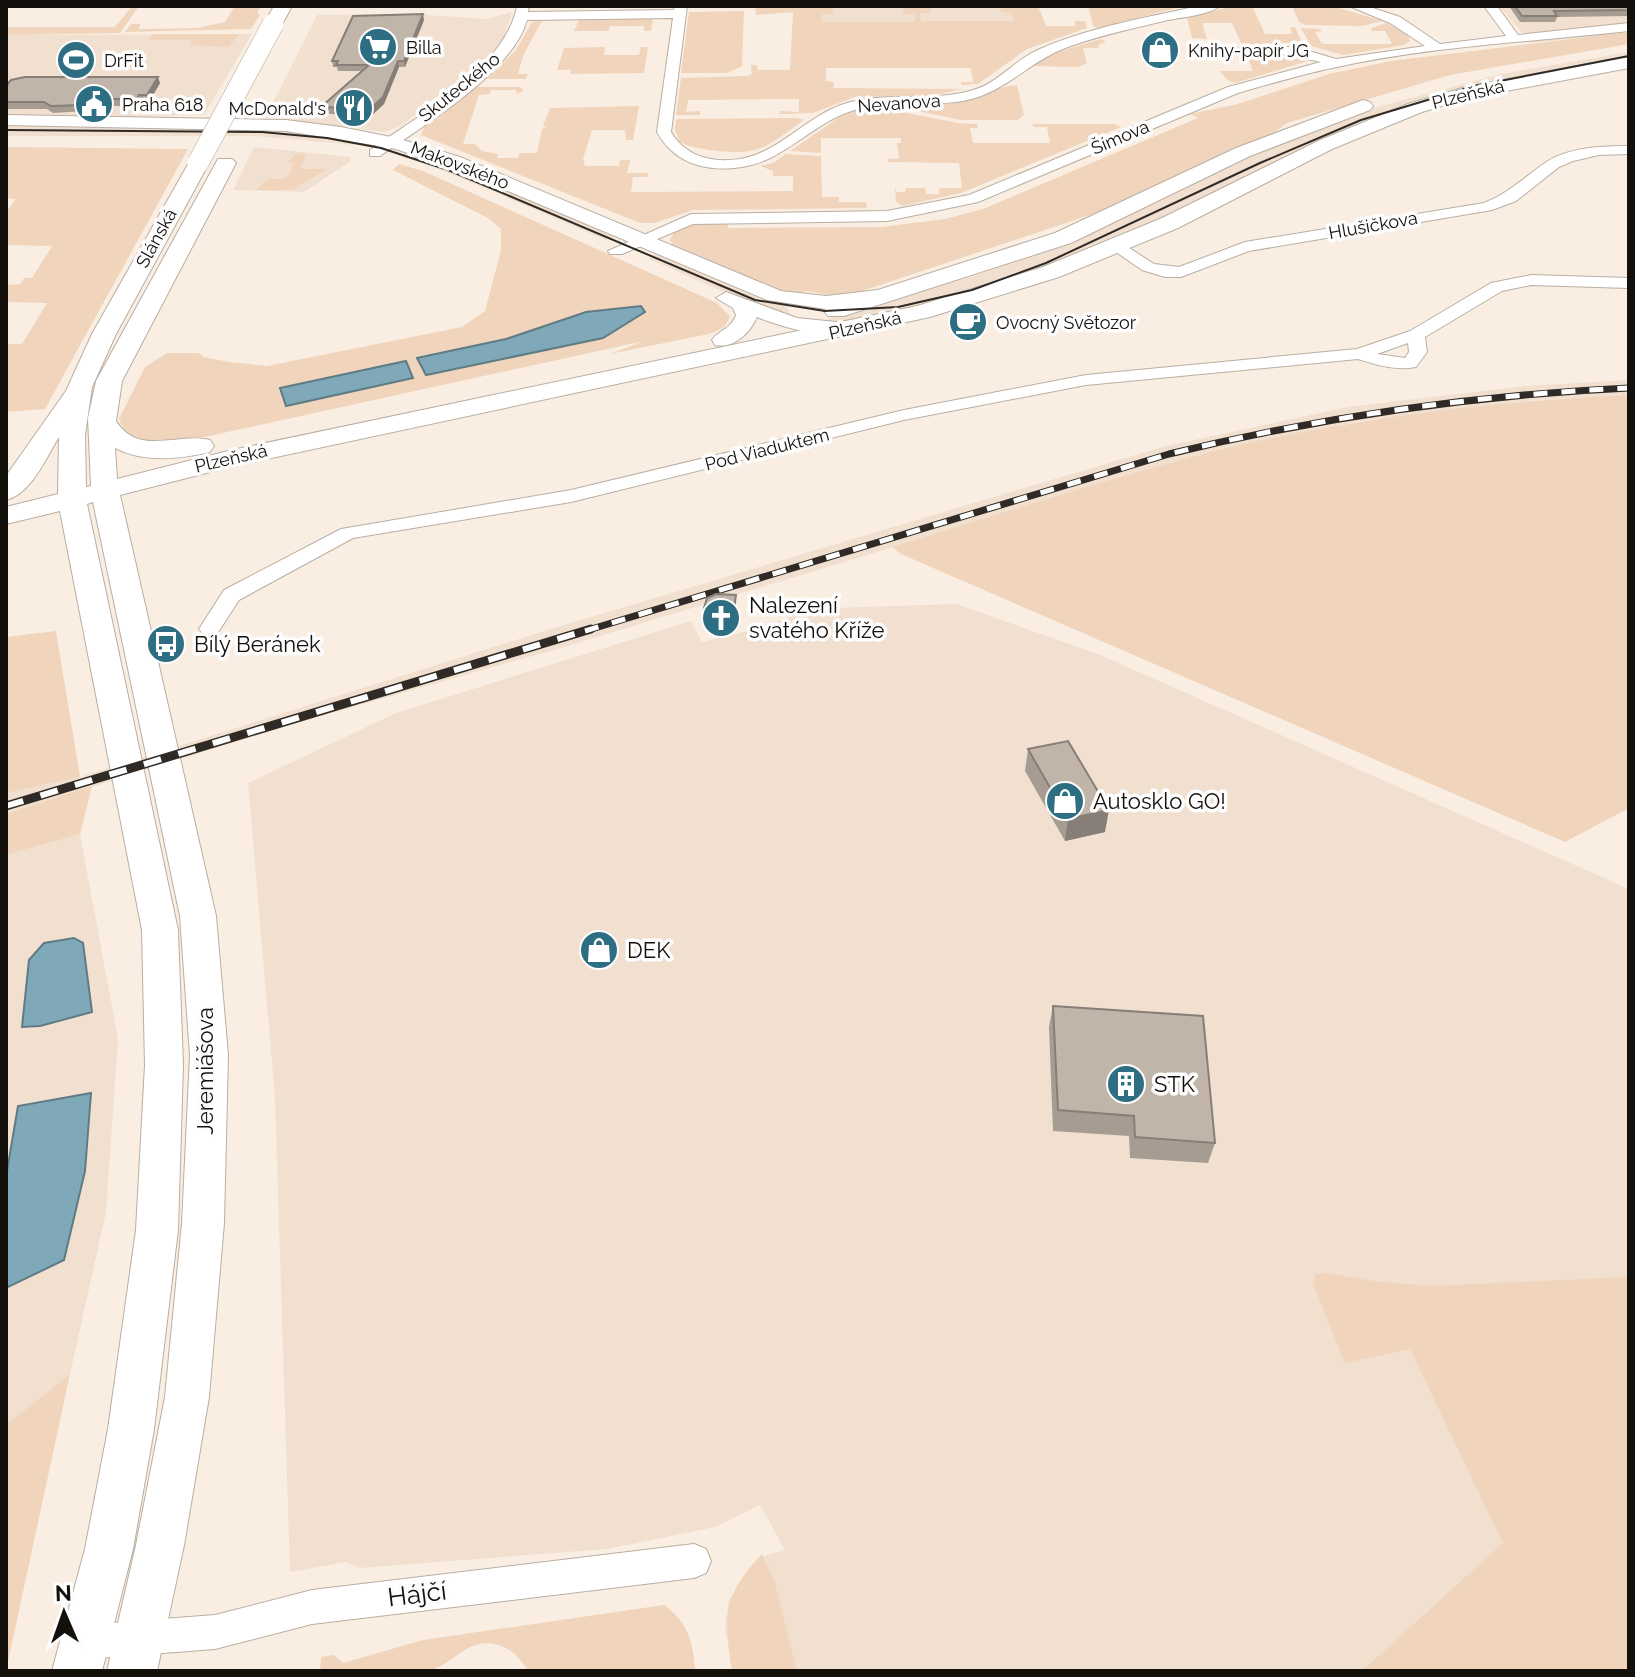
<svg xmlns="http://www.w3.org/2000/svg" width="1635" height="1677" font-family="Raleway,sans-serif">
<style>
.built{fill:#f1e0cf}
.green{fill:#f0d4bb;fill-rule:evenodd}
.water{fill:#7fa9b8;stroke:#5f7b84;stroke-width:2}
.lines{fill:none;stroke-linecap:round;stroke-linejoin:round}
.minor-casing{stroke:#baaea3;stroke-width:2}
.tertiary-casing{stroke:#baaea3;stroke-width:2}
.secondary-casing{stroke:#baaea3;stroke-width:2}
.minor{fill:#fff;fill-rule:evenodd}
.tertiary{fill:#fff;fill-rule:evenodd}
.secondary{fill:#fff;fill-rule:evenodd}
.tram{stroke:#2f2a25;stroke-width:2}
.rail-far1-casing{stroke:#2f2a25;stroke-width:7}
.rail-casing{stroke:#2f2a25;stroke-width:9}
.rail-far1{stroke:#fdfdfd;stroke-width:5;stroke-dasharray:14;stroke-linecap:butt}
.rail{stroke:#fdfdfd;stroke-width:6;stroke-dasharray:18;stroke-linecap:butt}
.secondary-bridge-casing{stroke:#baaea3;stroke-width:22;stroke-linecap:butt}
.secondary-bridge{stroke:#fff;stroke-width:21}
.wall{fill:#a69c92}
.shaded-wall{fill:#877f77}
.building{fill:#c1b5aa;stroke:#877f77;stroke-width:2}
.labels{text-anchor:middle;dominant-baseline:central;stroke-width:7;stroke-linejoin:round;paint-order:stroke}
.far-poi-label{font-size:18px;fill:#130f0b;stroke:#fdfdfd;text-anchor:start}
.far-street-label{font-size:18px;fill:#130f0b;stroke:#fdfdfd}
.poi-label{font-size:22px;fill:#130f0b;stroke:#fdfdfd;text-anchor:start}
.street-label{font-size:22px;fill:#130f0b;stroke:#fdfdfd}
.near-street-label{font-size:26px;fill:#130f0b;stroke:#fdfdfd}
</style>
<rect width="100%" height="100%" fill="#faeee2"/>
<path class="built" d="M812,6H1022L1031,46L813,57Z
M1499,6H1629V32L1531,43Z
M512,12L504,37L490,55L401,126L384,132L266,117L317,15L412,14L487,19Z
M252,34L204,115L54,118L6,116V35Z
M1629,52V58L1479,86L1226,189L1064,261L937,302L848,323H815L980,274L1056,246L1254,154L1377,107L1501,74Z
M6,123L259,126L362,138L354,145L255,136H6Z
M254,147L351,157V161L304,192L233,190Z
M410,149L616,236L606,240L444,171L400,156Z
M656,253L784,302L792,317L785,319L649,259Z
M1629,380V395L1536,400L1360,421L1177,461L564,647L283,727L6,814V793L80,777L554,628L1162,447L1348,407L1525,386Z
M956,604L1098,654L1629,889V1435L1375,1671H732L725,1626L729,1600L758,1558L785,1550L760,1505L715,1527L607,1549L359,1568L346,1562L290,1572L275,1098L248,783L396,713L691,621L702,642L761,628L799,613L832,608Z
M80,834L118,1039L106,1212L70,1374L6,1425V855Z"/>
<path class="green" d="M132,6H139L120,33L6,35V27H115Z
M235,6H261L257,12L260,15L251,29L125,32L131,24H140L139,29L198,28L225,22Z
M748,6H827L833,8V14H822V22H915L914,14H903V8L930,6L931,13H920L921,21H1014L1012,13L1001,12L1000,6H1038L1046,26H1075V21H1085L1087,28L1027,49L978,84L961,85V82H973L971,68H826V81L834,82L833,88L962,89L936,95L855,97L813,113L779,114L780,111L799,112V99L688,100L686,112L700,111V115H676L681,78L748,76L752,74L751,65H757L758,70H790L793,12L756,15L755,7Z
M1088,6H1184L1098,28L1093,26Z
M1236,6H1252L1265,34H1292L1290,27H1295L1302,42L1242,45L1232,23H1202L1207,39L1192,38L1187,17Z
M1292,6H1332L1383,21L1362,26L1305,25L1299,22Z
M744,11L742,66L727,73H681L689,12Z
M552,19L541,22L523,56L518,74H528L526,79H487L516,50L532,22Z
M584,19H653L651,31H644V26H610L609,31H574L579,20Z
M1386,23L1408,35L1410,41L1404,45L1343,55L1311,46L1301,28L1320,29L1322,31L1315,32L1322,44H1392L1385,31H1372L1371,28Z
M1629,32V44L1450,75L1287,123L1272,134L1099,212L859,292L835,296L805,291L798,295L791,294L673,245L670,240L674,232L697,222L727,221L728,228L881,227L945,219L983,209L1198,118L1190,114L1238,104L1329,74L1391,61Z
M152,34H239L229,47L190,45L192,40H148Z
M1101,39L1106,42L1098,45L1099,48H1083L1087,63L1078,67L1032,66L1047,55Z
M605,47L604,55H639L641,47H648L644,73L570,74L571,70H557L564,48Z
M1248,58H1307L1308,61L1235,83L1227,80L1220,71H1253Z
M1017,85L1024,115L1018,120H960L904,108C917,103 939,106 955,103C976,99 997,86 1017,85Z
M476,87H520L524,91L516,94L517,90H491L489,94L479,95L463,144H475L482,151L498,154L497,158H518L520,153H537L542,129L548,128L543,126L550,108L639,106L633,140H626L625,130H592L583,159L585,166H619L620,160H630L627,173H648L647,177H633L631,192L793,191V176H773V171L760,166L773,163L786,154L821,156L822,197H839V202H866L867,208L693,210L654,223H640L421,135L425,126Z
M872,106L958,123L977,124L978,128H970L973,143H1050L1047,127H1034L1032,124H1114L1121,127L961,193L902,206L896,201L895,188L897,192H905L906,188H925L926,194H939V188H962L959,163L888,162V159L899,158L897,143H901V138H821V153L790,151L844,114Z
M797,118L804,120C766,147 759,157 710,150C699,148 689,147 680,142L675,130L676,120L679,119Z
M6,147L188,149L45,409L6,412V344H22L47,303L6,302V285L20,284L24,278H32L52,246L6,245V212L16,199L6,198Z
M296,154L306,155L300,169H327L292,190H256L268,179H285L291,173L293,162H288Z
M399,164L423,171L717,303L730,316C726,328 720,330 709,334L610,354L644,341L200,438C175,441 129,449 119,419L145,367L167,353H198L204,357L229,362L267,366L462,327L485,311L501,250V229L488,218L393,170ZM645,312L603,338L426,375L417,359ZM405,362L413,378L287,406L280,389Z
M1629,395V808L1565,842L901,554L892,547C1005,513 1117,475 1231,447C1362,417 1495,401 1629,395Z
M56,631L80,777L6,793V637Z
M92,786L80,834L6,855V814Z
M1326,1273L1380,1282L1429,1286L1629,1277V1671H1362L1503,1543L1410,1349L1345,1363L1313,1283L1316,1274Z
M70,1374L6,1671V1425Z
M762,1554L775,1583L797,1671H732C724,1616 722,1596 762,1554Z
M664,1605C687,1621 694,1643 695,1671H528C520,1657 511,1648 495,1644C465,1638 453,1666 427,1671C401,1676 348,1671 320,1671L321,1657L334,1655L343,1663L423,1640Z"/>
<path class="water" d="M641,306L645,312L603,338L426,375L417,358L506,339L586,312Z
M406,361L413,378L286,406L280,388Z
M74,938L83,943L92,1012L40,1026L22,1027L29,960L44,943Z
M91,1093L85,1171L64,1260L6,1288V1177L18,1106Z"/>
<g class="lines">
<g class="minor-casing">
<path id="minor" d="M517,6H529L528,12L674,10L675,6H687L671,132C686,157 712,163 740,159C778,153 805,118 841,105C884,90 930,103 973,90C999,83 1015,59 1040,49C1090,27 1145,18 1198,6H1220C1208,15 1184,17 1168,20C1135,28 1101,35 1068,47C1031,60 1006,92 967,100C932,108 894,99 858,109C812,121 783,165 734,168C701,171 673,161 657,132L673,18L527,20C513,72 423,126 380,156H370V150C418,116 506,67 517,6Z
M1349,6H1367L1400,17L1440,44L1506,36L1484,6H1497L1518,35L1629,23V31C1531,42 1429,46 1332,68C1300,75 1269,84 1238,93L978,202L887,221L693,224L622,254H610L608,251L691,214L887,211L969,195L1228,87L1321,62L1282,54L1227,55L1220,51L1222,48L1295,47L1336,59L1425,46L1390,23Z
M1629,146V154L1599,155L1573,161L1559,167L1516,201L1492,210L1249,251L1181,277H1165L1142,270L1106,245L1108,242H1120L1154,264L1179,267L1245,242L1484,203C1510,193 1525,176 1548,161C1571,147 1603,146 1629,146Z
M1531,275L1629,278V288L1531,285L1502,291L1425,337L1427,352L1416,367C1395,371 1378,365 1358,359L1086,385L904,420L571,502L353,538L239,600L217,634H203L199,629L224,590L341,529L571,490L904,410L1086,375L1357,349L1410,331L1491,283ZM1408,343L1409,352L1405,358L1377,354Z
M694,1544L706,1549L711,1561L706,1573L694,1578L312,1624L215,1649L85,1659L73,1654L68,1642L73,1630L85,1625L215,1615L312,1590Z"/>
</g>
<g class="tertiary-casing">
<path id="tertiary" d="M6,115L286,120L341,127L396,138L460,157L781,291L826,296L878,290L888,296L878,302L826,309L767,300L446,165L392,148L286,131L6,125Z
M726,292L797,318L846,323L857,329C842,346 776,325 757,317C750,333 734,349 715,345L712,340C719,330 732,328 736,315L733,308L716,298Z"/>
</g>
<g class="secondary-casing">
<path id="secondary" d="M274,6H292L280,28L273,30L264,24Z
M1629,56V68L1469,98L1422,112L1332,149L1178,228L1059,277L930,317L234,466L120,495L216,916L228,1055L224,1223L209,1397L184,1545L157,1671H107L136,1545L165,1397L182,1223L190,1055L180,916L93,502L87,504L178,930L183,1065L178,1230L154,1429L133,1549L102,1671H52L85,1549L108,1429L136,1230L145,1065L142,930L60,511L6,524V507L58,494L59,437C46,458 31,494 6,500V476L66,391L92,334L191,159H205L209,163L116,334L92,387L85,435L86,487L91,486L88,418L96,381L218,159H232L236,163L122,381L116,421C139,457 178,432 210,440L214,446L210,452C180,459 144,463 115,448L117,479L232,450L917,306L1043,267L1162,218L1318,141L1408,104L1466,87Z
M1363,100L1370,102L1373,106L1370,110L1250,156L1071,243L844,316H828L824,311L828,306L1055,233L1236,148Z"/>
</g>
<use href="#minor" class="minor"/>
<use href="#tertiary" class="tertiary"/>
<use href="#secondary" class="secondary"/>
<path class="tram" d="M6,130L262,132L327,138L381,148L448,170L755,300L825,311L898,307L972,290L1046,263L1260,163L1361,120L1474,86L1629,56"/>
<g class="rail-far1-casing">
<path id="rail-far1" d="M585,631L1169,454C1321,417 1473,395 1629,388"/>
</g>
<g class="rail-casing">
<path id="rail" d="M6,806L591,629"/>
</g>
<use href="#rail-far1" class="rail-far1"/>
<use href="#rail" class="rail"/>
<g class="secondary-bridge-casing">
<path id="secondary-bridge" d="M198,163L273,24"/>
</g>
<use href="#secondary-bridge" class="secondary-bridge"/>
</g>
<path class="wall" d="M1509,6H1629V16L1557,17L1555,22H1520Z
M424,20L405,67H399L384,104L369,118L323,113L322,106L362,71H338L337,67H333L332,61Z
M160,83L149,102H141L139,106H90L86,111L53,113L47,109H6V86Z
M704,608L736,610L734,624L718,633L709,631L705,623Z
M1028,749L1105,832L1065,841L1025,771Z
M1053,1006L1215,1143L1208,1163L1130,1158L1129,1136L1053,1131L1049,1027Z"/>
<path class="shaded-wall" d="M423,14L424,20L405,67L404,61Z
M398,61L399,67L384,104L369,118L367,112Z
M158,77L160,83L149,102L147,95Z
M139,95L141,102L139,106L137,99Z
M88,99L90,106L86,111L84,105Z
M736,595V610L734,624L718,633L717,618Z
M1109,810L1105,832L1065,841L1068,819Z"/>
<path class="building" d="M1515,6H1629V10L1554,11L1557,16H1522Z
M423,14L404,61H398L383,97L367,112L322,106L369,65H336L338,61H332L353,16Z
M25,77H158L147,95H139L137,99H88L84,105L51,106L44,102H6V86L11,80Z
M716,594L736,595L734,609L717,618L708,616L704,608L707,598Z
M1068,741L1109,810L1068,819L1028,749Z
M1053,1006L1203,1016L1215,1143L1135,1137L1134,1116L1058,1110Z"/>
<defs>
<g id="supermarket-disc" transform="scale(2)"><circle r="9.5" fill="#2e6e83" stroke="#fdfdfd"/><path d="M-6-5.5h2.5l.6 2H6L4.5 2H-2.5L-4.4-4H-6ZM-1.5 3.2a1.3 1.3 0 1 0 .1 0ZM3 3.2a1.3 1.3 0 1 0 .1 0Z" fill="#fff"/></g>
<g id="shop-disc" transform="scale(2)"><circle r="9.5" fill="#2e6e83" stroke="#fdfdfd"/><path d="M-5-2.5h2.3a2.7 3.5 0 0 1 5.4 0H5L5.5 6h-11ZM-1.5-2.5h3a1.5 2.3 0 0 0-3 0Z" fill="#fff"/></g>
<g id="stadium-disc" transform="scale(2)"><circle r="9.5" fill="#2e6e83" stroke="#fdfdfd"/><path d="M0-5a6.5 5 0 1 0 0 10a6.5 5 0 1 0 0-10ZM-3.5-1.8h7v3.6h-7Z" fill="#fff"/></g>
<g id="civic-disc" transform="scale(2)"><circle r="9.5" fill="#2e6e83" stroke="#fdfdfd"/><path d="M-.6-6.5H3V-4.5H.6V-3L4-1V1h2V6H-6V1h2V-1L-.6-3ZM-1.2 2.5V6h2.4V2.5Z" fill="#fff"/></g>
<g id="restaurant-disc" transform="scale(2)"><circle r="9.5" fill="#2e6e83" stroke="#fdfdfd"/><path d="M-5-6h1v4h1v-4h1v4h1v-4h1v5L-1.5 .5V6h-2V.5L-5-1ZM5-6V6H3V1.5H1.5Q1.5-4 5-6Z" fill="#fff"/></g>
<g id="cafe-disc" transform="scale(2)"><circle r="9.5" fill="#2e6e83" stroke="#fdfdfd"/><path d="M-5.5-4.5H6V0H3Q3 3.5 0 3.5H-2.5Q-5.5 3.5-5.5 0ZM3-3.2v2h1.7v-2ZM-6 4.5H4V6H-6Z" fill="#fff"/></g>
<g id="church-disc" transform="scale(2)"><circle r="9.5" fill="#2e6e83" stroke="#fdfdfd"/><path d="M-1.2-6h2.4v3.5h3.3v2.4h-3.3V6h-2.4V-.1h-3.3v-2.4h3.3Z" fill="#fff"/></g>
<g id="bus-disc" transform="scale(2)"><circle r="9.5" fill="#2e6e83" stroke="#fdfdfd"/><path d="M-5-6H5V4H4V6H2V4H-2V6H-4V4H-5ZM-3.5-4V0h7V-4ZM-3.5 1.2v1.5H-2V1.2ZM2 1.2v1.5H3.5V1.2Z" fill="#fff"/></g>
<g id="building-disc" transform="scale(2)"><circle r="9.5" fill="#2e6e83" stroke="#fdfdfd"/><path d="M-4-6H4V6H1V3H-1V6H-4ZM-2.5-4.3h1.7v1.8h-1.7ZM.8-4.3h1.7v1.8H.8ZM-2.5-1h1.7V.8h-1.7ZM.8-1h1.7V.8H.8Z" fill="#fff"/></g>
</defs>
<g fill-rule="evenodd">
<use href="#supermarket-disc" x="378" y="47"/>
<use href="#shop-disc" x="1160" y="50"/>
<use href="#stadium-disc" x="76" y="60"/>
<use href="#civic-disc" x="94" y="104"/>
<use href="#restaurant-disc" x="354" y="108"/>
<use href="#cafe-disc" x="968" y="322"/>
<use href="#church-disc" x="721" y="618"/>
<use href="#bus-disc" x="166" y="644"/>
<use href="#shop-disc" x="1065" y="801"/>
<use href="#shop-disc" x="599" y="950"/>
<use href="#building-disc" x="1126" y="1084"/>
</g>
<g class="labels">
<g class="far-poi-label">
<text x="406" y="47">Billa</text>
<text x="1188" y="50">Knihy-papír JG</text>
<text x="104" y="60">DrFit</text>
<text x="122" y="104">Praha 618</text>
<text x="326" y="108" text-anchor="end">McDonald's</text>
<text x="996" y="322">Ovocný Světozor</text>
</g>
<g class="far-street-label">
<text transform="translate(459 87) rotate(-39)">Skuteckého</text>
<text transform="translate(1468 94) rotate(-14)">Plzeňská</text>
<text transform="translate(899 103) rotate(-4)">Nevanova</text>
<text transform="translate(1120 137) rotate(-23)">Šímova</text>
<text transform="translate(460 165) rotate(21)">Makovského</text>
<text transform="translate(1373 225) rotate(-10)">Hlušičkova</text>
<text transform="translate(156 238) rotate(-61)">Slánská</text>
<text transform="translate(865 325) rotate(-13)">Plzeňská</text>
<text transform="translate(767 449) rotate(-14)">Pod Viaduktem</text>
<text transform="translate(231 458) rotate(-13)">Plzeňská</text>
</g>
<g class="poi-label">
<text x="749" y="605">Nalezení<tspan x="749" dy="25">svatého Kříže</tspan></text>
<text x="194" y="644">Bílý Beránek</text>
<text x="1093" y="801">Autosklo GO!</text>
<text x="627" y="950">DEK</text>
<text x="1154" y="1084">STK</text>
</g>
<g class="street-label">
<text transform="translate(205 1071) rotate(-90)">Jeremiášova</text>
</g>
<g class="near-street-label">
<text transform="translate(417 1594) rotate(-7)">Hájčí</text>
</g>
</g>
<rect width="1635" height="1677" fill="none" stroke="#130f0b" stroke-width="16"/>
<g transform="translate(64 1613) rotate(358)" stroke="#fdfdfd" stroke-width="6" paint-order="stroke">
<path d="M0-6L14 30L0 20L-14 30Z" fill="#130f0b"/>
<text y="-12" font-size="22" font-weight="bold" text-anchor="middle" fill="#130f0b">N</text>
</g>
</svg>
